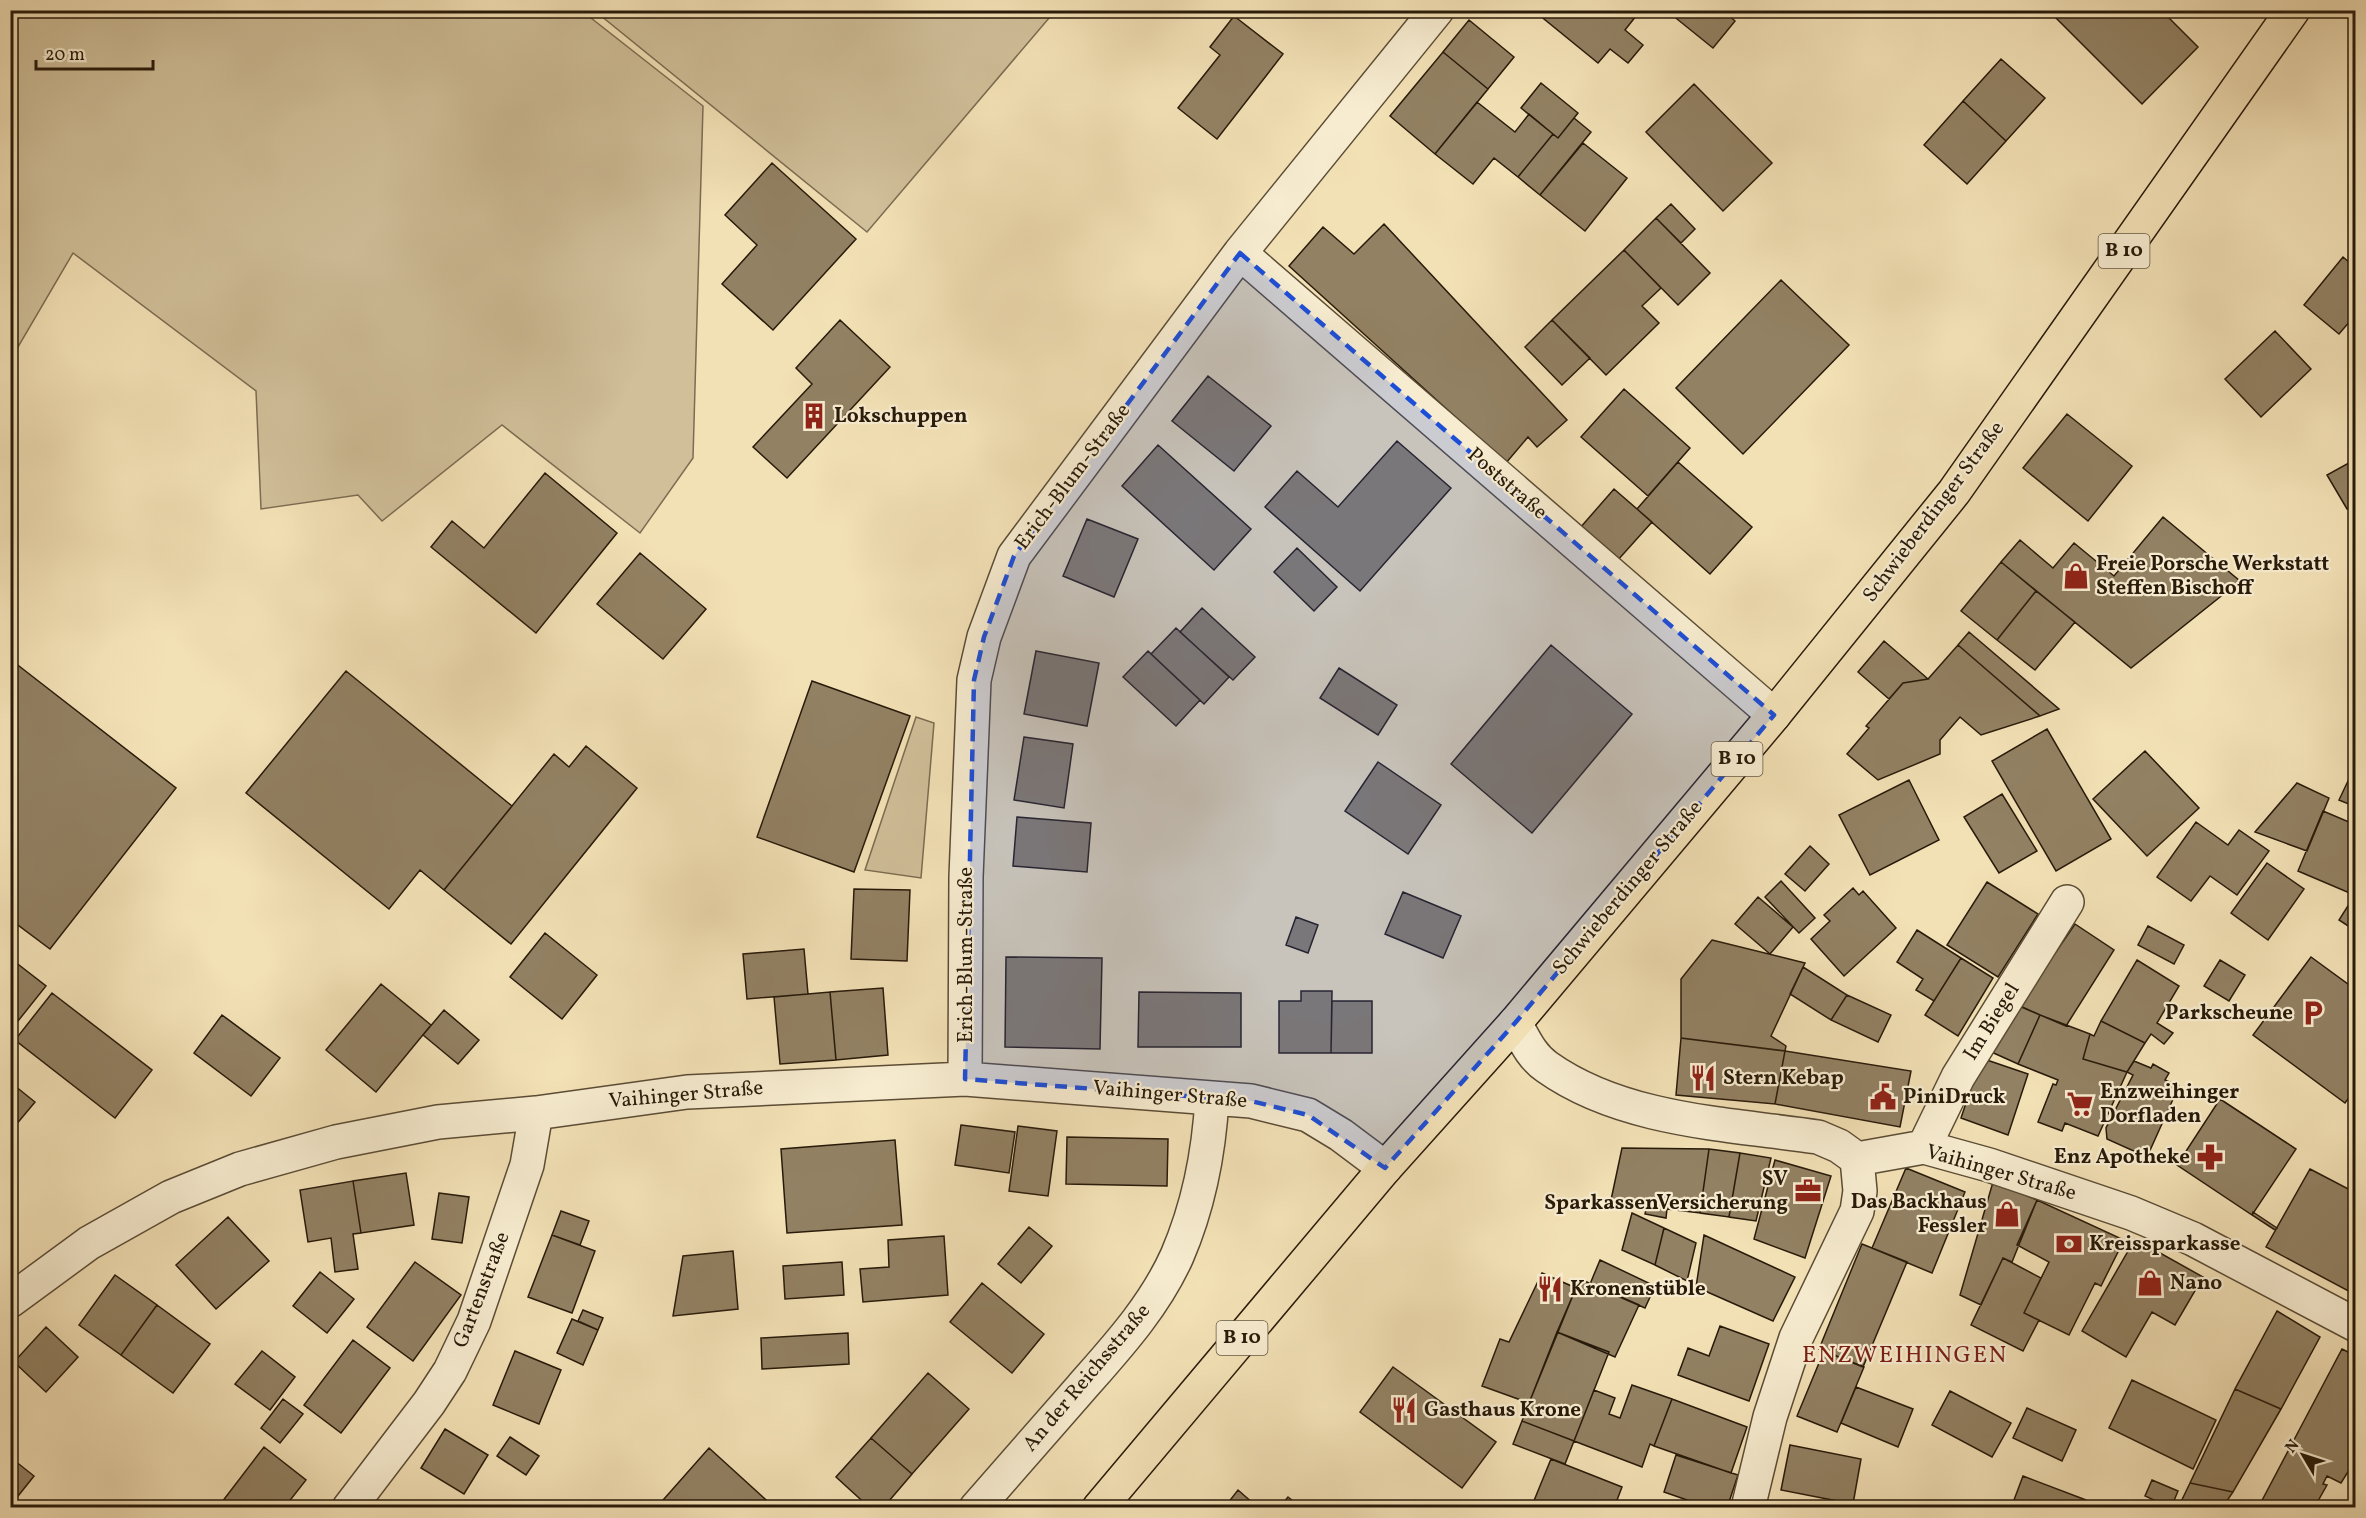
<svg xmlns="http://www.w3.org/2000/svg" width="2366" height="1518" font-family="Vollkorn,serif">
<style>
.green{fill:#d0bf99;stroke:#7c6c52;stroke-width:1.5}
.building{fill:#928163;stroke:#281a0a;stroke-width:1.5}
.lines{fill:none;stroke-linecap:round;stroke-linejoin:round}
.minor-casing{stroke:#5b4c35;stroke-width:36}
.major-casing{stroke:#281a0a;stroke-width:36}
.minor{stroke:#f7ecd0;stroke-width:33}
.major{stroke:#f3e1b6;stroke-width:33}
.marked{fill:#1d4ed8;fill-opacity:0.2;stroke:#1d4ed8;stroke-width:4.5;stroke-dasharray:12 8;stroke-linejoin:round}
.labels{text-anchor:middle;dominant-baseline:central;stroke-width:4.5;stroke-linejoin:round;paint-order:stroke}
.shield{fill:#f7ecd0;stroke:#665945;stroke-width:1.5}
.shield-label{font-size:20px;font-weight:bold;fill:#281a0a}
.poi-label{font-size:21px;font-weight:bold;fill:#281a0a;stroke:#f7ecd0;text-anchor:start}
.street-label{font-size:21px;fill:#281a0a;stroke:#f7ecd0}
.quarter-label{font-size:24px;letter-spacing:1.5px;fill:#7a1f14;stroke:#f7ecd0}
</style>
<rect width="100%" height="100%" fill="#f3e1b6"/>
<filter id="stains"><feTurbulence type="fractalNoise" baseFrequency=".00333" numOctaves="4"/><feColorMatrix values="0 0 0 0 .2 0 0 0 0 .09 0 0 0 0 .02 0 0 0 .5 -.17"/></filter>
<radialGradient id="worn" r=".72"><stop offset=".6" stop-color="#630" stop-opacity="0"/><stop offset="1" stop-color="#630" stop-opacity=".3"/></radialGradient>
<path class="green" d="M11,10L582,11L703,106L693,458L640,533L502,425L382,521L358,495L261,509L256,391L73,253L11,359Z
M595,11H1055L867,232Z
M916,717L934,723L921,878L865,870Z"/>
<path class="building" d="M1533,10H1629L1636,16L1625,30L1643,45L1628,63L1610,49L1598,63Z
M1676,10H1723L1735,21L1713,48L1672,15Z
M2048,10H2161L2198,47L2142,104Z
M1234,16L1283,54L1217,139L1178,108L1220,55L1210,47Z
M1469,20L1514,57L1488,89L1443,52Z
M1443,52L1488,89L1435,154L1390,116Z
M2001,59L2045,98L2006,141L1963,101Z
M1541,83L1578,113L1558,138L1521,108Z
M1694,84L1772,163L1723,211L1646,132Z
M1963,101L2006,141L1967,184L1924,145Z
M1477,102L1515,132L1529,114L1553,134L1518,177L1494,158L1473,184L1435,154Z
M1574,118L1591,132L1540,195L1518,177L1553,134L1558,138Z
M1583,143L1627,178L1585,231L1540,195Z
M772,163L856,239L773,330L722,284L757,245L725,215Z
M1671,204L1695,229L1681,243L1656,218Z
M1656,218L1710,273L1678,305L1624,250Z
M1384,224L1567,420L1537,447L1528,437L1506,463L1289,266L1323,227L1354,254Z
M1624,250L1661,288L1642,306L1659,323L1606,375L1552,320Z
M2343,257L2356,268V314L2339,334L2304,305Z
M1781,280L1849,345L1743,454L1676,388Z
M840,320L890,367L787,478L753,447L812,384L796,368Z
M1552,320L1590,358L1562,385L1525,347Z
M2275,331L2311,369L2261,417L2225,379Z
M1208,376L1271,426L1234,471L1172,421Z
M1624,389L1690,448L1648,496L1581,437Z
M2067,414L2132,466L2088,521L2023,468Z
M1397,441L1451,488L1360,591L1265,507L1297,471L1338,507Z
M1158,445L1251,529L1214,570L1122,486Z
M2356,459V504L2347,509L2327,475Z
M1678,462L1752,527L1710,574L1637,509Z
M545,473L617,533L536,633L431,547L452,521L484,548Z
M1614,489L1652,522L1617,561L1580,528Z
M2163,517L2240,581L2131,668L2001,562L2020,540L2053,568L2074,543L2114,576Z
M1087,519L1138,539L1114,597L1063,576Z
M1297,548L1337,587L1314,611L1274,572Z
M640,553L706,609L663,659L597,604Z
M2001,562L2036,591L1997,640L1961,611Z
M2036,591L2075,622L2035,670L1997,640Z
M1202,608L1255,657L1233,680L1180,632Z
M1176,628L1229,677L1204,704L1151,654Z
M1969,632L2059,709L2040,716L1958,645Z
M1884,641L1928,679L1903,683L1889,699L1858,672Z
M1551,645L1632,714L1532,833L1451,764Z
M1958,645L2040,716L1981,735L1960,717L1940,740V754L1878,780L1847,754L1869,728L1866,726L1903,683L1928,679Z
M1036,651L1099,663L1087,726L1024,714Z
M1148,651L1200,700L1176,726L1123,677Z
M10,659L176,788L50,949L10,919Z
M1339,668L1397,705L1378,735L1320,698Z
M346,671L512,806L444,890L420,870L389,909L246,793Z
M812,681L910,716L854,872L757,837Z
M2047,729L2111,839L2056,871L1992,761Z
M1024,737L1073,744L1064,808L1014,800Z
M586,746L637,788L511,944L444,890L554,754L569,767Z
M2145,751L2199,808L2147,856L2093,799Z
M1378,762L1441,805L1408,854L1345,811Z
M2356,764V807L2339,800Z
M1909,780L1939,840L1870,875L1839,815Z
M2297,783L2329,798L2307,851L2255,832Z
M2002,794L2037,851L1999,873L1964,817Z
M2323,811L2356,825V885L2352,894L2298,871Z
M1017,817L1091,823L1087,872L1013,866Z
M2196,822L2228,845L2239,830L2269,851L2237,895L2210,876L2191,901L2157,877Z
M1810,846L1829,864L1805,891L1785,874Z
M2267,863L2304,889L2268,940L2231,913Z
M1781,881L1815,918L1799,933L1765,897Z
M1987,882L2038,914L1998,977L1947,945Z
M1853,888L1859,895L1863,891L1896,928L1844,976L1811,939L1830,921L1824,915Z
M854,889L910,890L907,961L851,959Z
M1403,892L1461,916L1443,958L1385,934Z
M2356,893V931L2339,920Z
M1758,897L1793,927L1770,954L1735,924Z
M1296,917L1318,925L1308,953L1286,945Z
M2075,924L2114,950L2066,1026L2019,1006Z
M2148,926L2184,945L2174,964L2138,945Z
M1917,930L1961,958L1934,1001L1916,990L1923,979L1897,962Z
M545,933L597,975L562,1019L510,977Z
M1712,940L1805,963L1771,1036L1786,1046L1785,1051L1681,1038V979Z
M804,949L808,994L747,999L743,954Z
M1006,957L1102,958L1100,1049L1005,1047Z
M2311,957L2356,990V1088L2345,1103L2253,1035Z
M10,958L46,986L10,1031Z
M1961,958L1993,978L1958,1036L1925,1015Z
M2137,960L2179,986L2157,1023L2173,1033L2164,1044L2151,1034L2145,1043L2101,1021Z
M2220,960L2245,975L2229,1001L2204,986Z
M1803,967L1847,995L1831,1020L1790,994Z
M381,984L431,1025L376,1092L326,1050Z
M883,988L888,1055L836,1060L830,992Z
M1301,991H1332L1331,1053H1279V1001H1301Z
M830,992L836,1060L780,1064L774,997Z
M1139,992L1241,993V1047H1138Z
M52,993L152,1070L115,1118L15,1040Z
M1847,995L1891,1015L1878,1042L1831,1020Z
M1332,1001H1372V1053H1331Z
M2009,1001L2040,1015L2018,1064L1987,1050Z
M444,1010L479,1040L458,1064L423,1035Z
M222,1015L280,1058L251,1096L194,1053Z
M2040,1015L2090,1034L2083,1059L2127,1072L2098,1136L2065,1123L2062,1131L2038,1122L2053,1084L2056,1085L2058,1080L2018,1064Z
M2101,1021L2145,1043L2127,1072L2083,1059L2090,1034L2094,1036Z
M1681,1038L1785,1051L1775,1104L1676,1095Z
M1785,1051L1911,1071L1900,1127L1775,1104Z
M1981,1058L2028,1074L2008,1135L1961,1118Z
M2134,1061L2151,1068L2153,1064L2169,1073L2165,1080L2179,1086L2147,1157L2107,1139L2106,1128L2133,1075L2127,1072Z
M10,1082L35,1102L10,1132Z
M2220,1099L2296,1149L2252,1215L2177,1165Z
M961,1125L1015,1132L1009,1173L955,1165Z
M1018,1126L1057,1131L1048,1196L1009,1191Z
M1067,1137L1168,1139L1167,1186L1066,1184Z
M895,1140L902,1225L787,1233L781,1149Z
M1622,1148L1709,1149L1700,1213L1667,1209L1666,1218L1645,1214L1647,1206L1611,1200Z
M1709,1149L1740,1153L1729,1217L1700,1213Z
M1740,1153L1771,1158L1756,1221L1729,1217Z
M1775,1160L1831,1176L1805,1258L1754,1239Z
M1906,1168L1965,1192L1932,1273L1872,1248Z
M2310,1169L2356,1193V1295L2266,1247Z
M406,1173L414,1225L361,1233L353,1181Z
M353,1181L361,1233L353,1234L358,1269L335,1272L331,1238L308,1242L300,1190Z
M1993,1182L2037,1200L2012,1262L2003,1258L1981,1305L1960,1295Z
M439,1193L469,1197L462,1243L432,1239Z
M2037,1200L2124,1240L2101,1286L2095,1283L2069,1335L2024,1313L2049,1262L2017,1245Z
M561,1211L589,1221L580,1245L552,1235Z
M2253,1212L2277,1228L2275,1230L2252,1215Z
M1632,1213L1664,1228L1655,1265L1622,1250Z
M228,1217L269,1261L216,1309L176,1265Z
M1029,1227L1052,1246L1021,1283L998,1264Z
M1664,1228L1696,1243L1687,1281L1655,1265Z
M552,1235L595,1251L572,1313L528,1297Z
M1704,1235L1795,1277L1773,1321L1696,1287Z
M944,1236L948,1295L863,1302L860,1269L889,1267L888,1240Z
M2135,1239L2203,1277L2175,1325L2152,1312L2126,1357L2082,1331Z
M1862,1244L1907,1262L1863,1367L1819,1349Z
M733,1251L738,1309L673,1316L683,1256Z
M2003,1258L2041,1278L2024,1313L2039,1320L2023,1351L1971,1325Z
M1600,1260L1655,1286L1645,1308L1590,1284Z
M415,1262L461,1295L413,1361L367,1327Z
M842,1262L844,1295L785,1299L783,1266Z
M320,1272L354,1299L327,1333L293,1306Z
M1542,1273L1576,1288L1529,1403L1482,1386L1500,1339L1509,1342Z
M115,1275L157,1305L121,1355L79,1325Z
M1580,1279L1639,1305L1615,1357L1557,1332Z
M982,1283L1044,1334L1012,1373L950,1322Z
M157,1305L210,1344L173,1393L121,1355Z
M583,1310L603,1318L598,1330L578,1321Z
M2277,1311L2320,1337L2281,1409L2235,1389Z
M572,1319L598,1330L583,1365L557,1353Z
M1720,1326L1769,1344L1749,1401L1678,1375L1688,1348L1709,1356Z
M46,1327L78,1357L46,1392L14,1362Z
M1557,1332L1609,1352L1574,1441L1522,1421Z
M848,1333L849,1364L762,1369L761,1338Z
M353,1340L390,1368L341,1433L304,1405Z
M2342,1349L2356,1356V1459L2341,1483L2327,1476L2323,1484L2327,1485L2314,1508H2258Z
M262,1351L295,1377L270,1410L235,1384Z
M515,1351L561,1370L539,1424L493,1405Z
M1824,1351L1864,1367L1837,1432L1797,1416Z
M1393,1367L1496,1442L1462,1488L1360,1412Z
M928,1373L969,1409L912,1474L871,1438Z
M2132,1380L2216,1420L2193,1469L2109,1428Z
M1632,1385L1672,1399L1654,1446L1650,1444L1642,1467L1574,1441L1594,1390L1615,1398L1609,1414L1620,1418Z
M1856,1387L1913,1409L1898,1447L1841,1423Z
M2235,1389L2281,1409L2233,1492L2190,1483Z
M1950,1391L2011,1423L1992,1457L1932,1425Z
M283,1399L303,1414L280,1443L261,1428Z
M1672,1399L1747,1427L1731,1473L1654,1446Z
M2027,1408L2076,1430L2062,1461L2013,1438Z
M1522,1421L1574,1441L1565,1464L1513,1444Z
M445,1429L488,1455L464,1494L421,1468Z
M510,1437L539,1456L526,1475L497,1456Z
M871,1438L912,1474L883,1508H870L836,1477Z
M1790,1445L1861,1459L1853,1504L1781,1490Z
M264,1447L306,1480L284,1508H229L222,1502Z
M709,1448L775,1508H656Z
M1676,1455L1738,1475L1727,1508H1710L1664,1492Z
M10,1457L34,1476L10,1506Z
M1551,1459L1622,1487L1614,1508H1531Z
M2023,1476L2086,1500L2083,1508H2011Z
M2152,1480L2178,1491L2171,1508L2145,1496Z
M2190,1483L2233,1492L2222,1508H2178Z
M1238,1490L1255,1505L1253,1508H1224Z
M1288,1497L1302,1508H1279Z
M1795,1501L1829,1508H1794Z"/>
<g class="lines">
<g class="minor-casing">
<path id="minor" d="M1240,253L1774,715
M1515,1023C1524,1039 1531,1056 1547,1067C1623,1121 1729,1124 1818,1137L1839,1146L1857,1159L1924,1147L1989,1165L2131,1213L2193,1239L2356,1325
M965,1079L966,877L974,680L984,637L1014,556L1240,253L1437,10
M1924,1147L1958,1077L2067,902
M10,1301L89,1243L171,1197L240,1169L336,1142L438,1122L536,1113L687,1092L965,1079L1251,1101L1308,1115L1341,1135L1385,1168
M349,1508L429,1403L450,1371L474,1321L527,1165L536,1113
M976,1508C1011,1468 1046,1428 1081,1388C1117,1347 1154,1307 1177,1256C1199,1205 1209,1154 1212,1098
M1748,1508L1770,1417L1796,1338L1857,1211L1860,1191L1857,1159"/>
</g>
<g class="major-casing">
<path id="major" d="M1099,1508L1385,1168L1515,1023L1774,715L1954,492L2293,10"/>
</g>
<use href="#minor" class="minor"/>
<use href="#major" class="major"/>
</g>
<path class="marked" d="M1240,253L1774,715L1515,1023L1385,1168L1308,1115L1251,1101L965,1079L974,680L984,637L1014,556Z"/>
<defs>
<g id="building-bare" transform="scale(2.07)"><path d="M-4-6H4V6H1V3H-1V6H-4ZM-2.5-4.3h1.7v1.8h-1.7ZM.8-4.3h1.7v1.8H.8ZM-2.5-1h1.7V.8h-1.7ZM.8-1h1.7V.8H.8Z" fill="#8f2418" stroke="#f7ecd0" stroke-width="2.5" paint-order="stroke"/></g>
<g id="shop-bare" transform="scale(2.07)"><path d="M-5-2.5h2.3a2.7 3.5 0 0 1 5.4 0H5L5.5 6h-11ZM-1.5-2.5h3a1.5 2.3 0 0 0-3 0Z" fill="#8f2418" stroke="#f7ecd0" stroke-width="2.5" paint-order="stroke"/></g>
<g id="parking-bare" transform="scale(2.07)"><path d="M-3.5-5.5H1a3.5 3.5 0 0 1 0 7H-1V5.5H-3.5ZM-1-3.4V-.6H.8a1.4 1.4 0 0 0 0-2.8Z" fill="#8f2418" stroke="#f7ecd0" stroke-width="2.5" paint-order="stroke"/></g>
<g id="restaurant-bare" transform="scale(2.07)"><path d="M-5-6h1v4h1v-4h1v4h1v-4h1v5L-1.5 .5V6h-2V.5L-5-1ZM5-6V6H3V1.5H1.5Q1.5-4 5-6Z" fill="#8f2418" stroke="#f7ecd0" stroke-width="2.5" paint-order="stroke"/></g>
<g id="civic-bare" transform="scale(2.07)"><path d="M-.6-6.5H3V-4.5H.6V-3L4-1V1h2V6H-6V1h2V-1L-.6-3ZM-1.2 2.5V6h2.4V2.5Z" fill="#8f2418" stroke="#f7ecd0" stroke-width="2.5" paint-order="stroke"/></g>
<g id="supermarket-bare" transform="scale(2.07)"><path d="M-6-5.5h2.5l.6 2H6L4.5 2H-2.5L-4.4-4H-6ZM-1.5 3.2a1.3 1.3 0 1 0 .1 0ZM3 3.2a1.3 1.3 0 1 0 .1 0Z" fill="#8f2418" stroke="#f7ecd0" stroke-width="2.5" paint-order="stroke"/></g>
<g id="pharmacy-bare" transform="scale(2.07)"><path d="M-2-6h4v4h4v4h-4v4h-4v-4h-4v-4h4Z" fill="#8f2418" stroke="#f7ecd0" stroke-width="2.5" paint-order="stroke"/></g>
<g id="office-bare" transform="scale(2.07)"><path d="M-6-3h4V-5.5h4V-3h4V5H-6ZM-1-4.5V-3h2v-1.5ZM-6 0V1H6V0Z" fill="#8f2418" stroke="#f7ecd0" stroke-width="2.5" paint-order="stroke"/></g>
<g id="bank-bare" transform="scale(2.07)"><path d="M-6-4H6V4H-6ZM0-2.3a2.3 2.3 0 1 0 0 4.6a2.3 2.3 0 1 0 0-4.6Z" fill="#8f2418" stroke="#f7ecd0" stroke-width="2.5" paint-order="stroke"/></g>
</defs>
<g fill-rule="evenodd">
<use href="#building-bare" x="814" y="416"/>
<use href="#shop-bare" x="2076" y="576"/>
<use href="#parking-bare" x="2313" y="1013"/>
<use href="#restaurant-bare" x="1703" y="1078"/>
<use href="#civic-bare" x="1883" y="1097"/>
<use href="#supermarket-bare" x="2080" y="1104"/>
<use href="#pharmacy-bare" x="2210" y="1157"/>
<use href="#office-bare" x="1808" y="1191"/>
<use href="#shop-bare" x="2007" y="1214"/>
<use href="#bank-bare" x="2069" y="1244"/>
<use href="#shop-bare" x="2150" y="1283"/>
<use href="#restaurant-bare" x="1550" y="1289"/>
<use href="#restaurant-bare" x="1404" y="1410"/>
</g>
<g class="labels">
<g class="shield">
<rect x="2098.5" y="234" width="51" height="34" rx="4.5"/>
<rect x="1711.5" y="742" width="51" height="34" rx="4.5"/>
<rect x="1216.5" y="1321" width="51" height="34" rx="4.5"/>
</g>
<g class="shield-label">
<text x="2124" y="251">B 10</text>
<text x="1737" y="759">B 10</text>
<text x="1242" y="1338">B 10</text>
</g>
<g class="poi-label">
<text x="834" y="416">Lokschuppen</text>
<text x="2096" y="564">Freie Porsche Werkstatt<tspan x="2096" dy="24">Steffen Bischoff</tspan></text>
<text x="2293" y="1013" text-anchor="end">Parkscheune</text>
<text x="1723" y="1078">Stern Kebap</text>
<text x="2100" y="1092">Enzweihinger<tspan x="2100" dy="24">Dorfladen</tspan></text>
<text x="1903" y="1097">PiniDruck</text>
<text x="2190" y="1157" text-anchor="end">Enz Apotheke</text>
<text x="1788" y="1179" text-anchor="end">SV<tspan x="1788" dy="24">SparkassenVersicherung</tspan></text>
<text x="1987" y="1202" text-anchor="end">Das Backhaus<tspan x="1987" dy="24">Fessler</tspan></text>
<text x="2089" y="1244">Kreissparkasse</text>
<text x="2170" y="1283">Nano</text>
<text x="1570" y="1289">Kronenstüble</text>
<text x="1424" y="1410">Gasthaus Krone</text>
</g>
<g class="street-label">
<text transform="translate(1073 477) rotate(-53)">Erich-Blum-Straße</text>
<text transform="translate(1507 484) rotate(41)">Poststraße</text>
<text transform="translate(1934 512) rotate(-53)">Schwieberdinger Straße</text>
<text transform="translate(1628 888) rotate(-50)">Schwieberdinger Straße</text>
<text transform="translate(966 955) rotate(-90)">Erich-Blum-Straße</text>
<text transform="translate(1992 1022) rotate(-58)">Im Biegel</text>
<text transform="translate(686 1095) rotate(-5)">Vaihinger Straße</text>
<text transform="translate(1170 1095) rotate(5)">Vaihinger Straße</text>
<text transform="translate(2001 1173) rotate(16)">Vaihinger Straße</text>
<text transform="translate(482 1290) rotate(-69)">Gartenstraße</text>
<text transform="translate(1087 1378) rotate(-50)">An der Reichsstraße</text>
</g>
<g class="quarter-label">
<text x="1905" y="1356">ENZWEIHINGEN</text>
</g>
</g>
<rect width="2366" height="1518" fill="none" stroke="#f3e1b6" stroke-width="36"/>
<rect x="12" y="12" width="2342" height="1494" fill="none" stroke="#281a0a" stroke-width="3"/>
<rect x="18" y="18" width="2330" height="1482" fill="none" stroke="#281a0a" stroke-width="1.5"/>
<g transform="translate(2303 1455) rotate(309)" stroke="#f7ecd0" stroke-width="4.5" paint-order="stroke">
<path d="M0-4.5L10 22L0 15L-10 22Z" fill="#281a0a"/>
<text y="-9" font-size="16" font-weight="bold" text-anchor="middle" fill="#281a0a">N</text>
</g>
<path d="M36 60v9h117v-9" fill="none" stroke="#281a0a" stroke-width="3"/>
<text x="45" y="60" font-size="18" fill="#281a0a" stroke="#f7ecd0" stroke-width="4.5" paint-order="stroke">20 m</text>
<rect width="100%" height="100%" filter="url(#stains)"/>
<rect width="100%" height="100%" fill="url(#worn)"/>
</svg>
